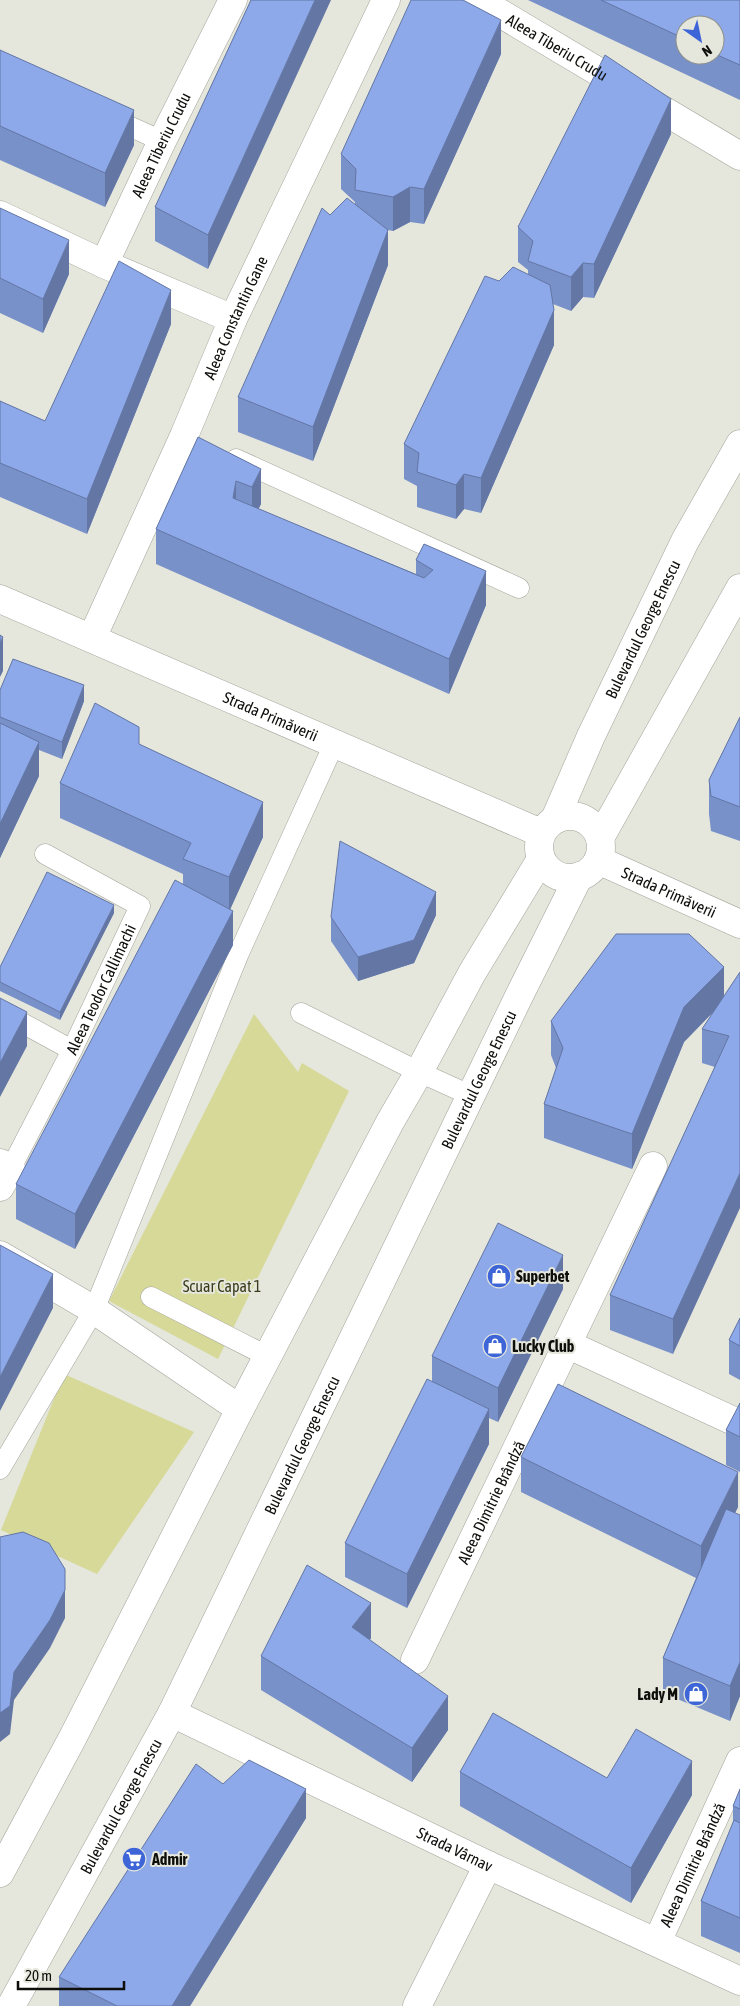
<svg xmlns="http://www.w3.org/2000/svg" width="740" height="2006" font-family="'Asap Condensed',sans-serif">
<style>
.green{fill:#d6d997}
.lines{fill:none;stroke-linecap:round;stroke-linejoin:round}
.service-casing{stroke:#a3a49b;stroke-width:21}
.minor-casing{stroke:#a3a49b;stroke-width:29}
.secondary-casing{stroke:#a3a49b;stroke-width:29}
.service{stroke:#fff;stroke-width:20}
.minor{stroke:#fff;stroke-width:28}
.secondary{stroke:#fff;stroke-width:28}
.wall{fill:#7991c9;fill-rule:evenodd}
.shaded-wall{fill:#6376a4}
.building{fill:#8da9ea;stroke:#6376a4}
.labels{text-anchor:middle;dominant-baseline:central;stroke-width:4;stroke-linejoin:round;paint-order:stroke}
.street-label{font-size:16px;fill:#0e0e0b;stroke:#e5e6dc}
.poi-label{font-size:16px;font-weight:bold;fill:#0e0e0b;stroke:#e5e6dc;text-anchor:start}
.park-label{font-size:16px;fill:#393a19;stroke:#e5e6dc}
</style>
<rect width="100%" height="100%" fill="#e5e6dc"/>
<path class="green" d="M254,1014L298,1072L302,1063L349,1091L218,1359L109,1301Z
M64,1374L194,1432L97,1574L1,1530Z"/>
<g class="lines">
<g class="service-casing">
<g id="service">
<path d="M109,117L162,141"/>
<path d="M236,459L519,588"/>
<path d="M0,1011L72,1050"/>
<path d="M301,1013L419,1072L472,1096"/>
<path id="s1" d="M11,1168L72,1050L140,906L45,854"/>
<path d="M151,1297L267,1356"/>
<path d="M0,1469L94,1310L239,953L334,744"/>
</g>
</g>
<g class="minor-casing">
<g id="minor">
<path id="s2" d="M478,0L740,156"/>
<path d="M0,215L104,264L233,319"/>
<path id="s3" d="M104,264L162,141L233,0"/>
<path id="s4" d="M92,638L184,436L233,319L386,0"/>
<path d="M0,1163L11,1168L0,1187"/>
<path d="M0,1255L94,1310L240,1409"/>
<path d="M567,1344L740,1424"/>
<path id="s5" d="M415,1660L653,1166"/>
<path id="s6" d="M172,1713L488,1865L740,1981"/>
<path id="s7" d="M657,1942L740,1761"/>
<path d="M417,2006L488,1865"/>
</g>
</g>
<g class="secondary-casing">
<g id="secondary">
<path id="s8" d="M0,599L541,833"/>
<circle cx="570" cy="847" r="31"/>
<path id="s9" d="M555,819L591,736L685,541L740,444"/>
<path d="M600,838L740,588"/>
<path id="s10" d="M598,860L740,924"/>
<path d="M0,1873L73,1737L240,1409L390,1122L419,1072L472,973L541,859"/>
<path id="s11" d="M11,2006L172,1713L520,994L579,876"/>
</g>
</g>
<use href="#service" class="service"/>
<use href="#minor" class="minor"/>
<use href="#secondary" class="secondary"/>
</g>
<path class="wall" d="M251,0L208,269L155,241V207Z
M528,0H740V100ZM685,25H715V55H685Z
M0,51L134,145L105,207L0,160Z
M501,54L424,224L410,222L393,231L388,230V265L313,461L238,432V397L330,215L355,204V202L341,189V154Z
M671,134L594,298L583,297L571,311L553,304L554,345L481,513L464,509L456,519L417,507V486L404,479V444L499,281L528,274V270L518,262V227Z
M0,208L69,274L43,333L0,313Z
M171,324L87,534L0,497V401L45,421Z
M198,437L261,469V504L258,509L416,574V560L424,544L486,605L449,694L156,564V529Z
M0,690L84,701L62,759L39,750V776L0,858Z
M740,717V841L711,831L709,814V780Z
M139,744L263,837L230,909L233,945L75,1249L16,1219V1184L183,884V874L60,818V783Z
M114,913L60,1020L0,991V967Z
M436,915L414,963L358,981L331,941V917Z
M740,972L673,1354L610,1330V1295L715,1067L702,1063V1029L714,1011L684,1042L632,1169L544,1138V1104L556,1068L551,1055V1021L724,997Z
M563,1289L498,1422L489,1418V1444L407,1608L345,1577V1543L432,1381V1356Z
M740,1318V1380L729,1374V1340Z
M740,1403V1472L726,1465V1430Z
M521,1457L738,1507L735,1513L740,1515V1696L730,1721L663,1693V1658L696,1578L521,1492Z
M371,1638L370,1640L448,1730L412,1782L261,1690V1656Z
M460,1772L692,1795L631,1903L460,1806Z
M223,1784L306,1818L190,2006H59V1977Z
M740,1789V1953L701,1936V1901L733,1823V1806Z"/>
<path class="shaded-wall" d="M315,0H331L208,269V235Z
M501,20V54L424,224V189Z
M671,99V134L594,298V264Z
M134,110V145L105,207V173Z
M410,187V222L393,231V197Z
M388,230V265L313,461V427Z
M69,240V274L43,333V299Z
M583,263V297L571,311V277Z
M171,290V324L87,534V499Z
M554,310V345L481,513V478Z
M261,469V504L252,522V487Z
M464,474V509L456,519V485Z
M236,481V516L233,498Z
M486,571V605L449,694V659Z
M3,637V671L0,677V643Z
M84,685V701L62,759V742Z
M39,742V776L0,858V824Z
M263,802V837L229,912V877Z
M436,892V915L414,963L358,981V957Z
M114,905V913L60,1020V1012Z
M233,911V945L75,1249V1214Z
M724,967V1001L684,1042L632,1169V1134L684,1007Z
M27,1012V1046L0,1097V1063Z
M740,1173V1208L673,1354V1319Z
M563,1255V1289L498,1422V1388Z
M53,1274V1308L0,1411V1377Z
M489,1409V1444L407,1608V1574Z
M738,1472V1507L701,1581V1546Z
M65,1569V1618L50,1648L14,1700L10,1734L0,1742V1713L14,1672Z
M371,1603V1638L352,1662V1627Z
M740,1662V1696L730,1721V1686Z
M448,1696V1730L412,1782V1748Z
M692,1761V1795L631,1903V1868Z
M306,1789V1818L190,2006H172Z"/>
<path class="building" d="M251,0H315L208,235L155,207Z
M411,0H463L501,20L424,189L410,187L393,197L355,190L356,169L341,154Z
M601,0H740V65L715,54V25H685V39Z
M0,50L134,110L105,173L0,126Z
M605,55L671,99L594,264L583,263L571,277L528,261L533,241L518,227Z
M347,198L388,230L313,427L238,397L322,208L330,215Z
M0,208L69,240L43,299L0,278Z
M119,261L171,290L87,499L0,463V401L45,421Z
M513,267L550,285L554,310L481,478L464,474L456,485L417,472L419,453L404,444L485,276L499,281Z
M198,437L261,469L252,487L236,481L233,498L424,578L433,570L416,560L424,544L486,571L449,659L156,529Z
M0,635L3,637L0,643Z
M13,659L84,685L62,742L0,717V690Z
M95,703L139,727V744L263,802L229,877L183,859L191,843L60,783Z
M740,717V807L711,796L709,780Z
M0,723L39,742L0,824Z
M340,841L436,892L414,940L358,957L331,917Z
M47,872L114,905L60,1012L0,982V967Z
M175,880L233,911L75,1214L16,1184Z
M616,934H689L724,967L684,1007L632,1134L544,1104L563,1048L551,1021Z
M740,972V1173L673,1319L610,1295L729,1036L702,1029Z
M0,998L27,1012L0,1063Z
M498,1223L563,1255L498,1388L432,1356Z
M0,1245L53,1274L0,1377Z
M740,1318V1346L729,1340Z
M427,1379L489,1409L407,1574L345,1543Z
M558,1384L738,1472L701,1546L521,1457Z
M740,1403V1437L726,1430Z
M726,1509L740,1515V1662L730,1686L663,1658Z
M23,1532L49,1543L65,1569V1590L50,1620L14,1672L10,1706L0,1713V1537Z
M307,1565L371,1603L352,1627L448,1696L412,1748L261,1656Z
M493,1713L607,1778L636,1729L692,1761L631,1868L460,1772Z
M249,1760L306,1789L172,2006H117L59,1977L196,1764L223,1784Z
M740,1789V1809L733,1806Z
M734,1820L740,1823V1918L701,1901Z"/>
<defs>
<g id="shop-disc" transform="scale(1.25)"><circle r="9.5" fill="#3d65d7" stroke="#e5e6dc"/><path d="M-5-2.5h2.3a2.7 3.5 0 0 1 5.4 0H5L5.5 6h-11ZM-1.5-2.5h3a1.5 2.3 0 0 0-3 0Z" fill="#fff"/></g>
<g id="supermarket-disc" transform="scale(1.25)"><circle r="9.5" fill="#3d65d7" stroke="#e5e6dc"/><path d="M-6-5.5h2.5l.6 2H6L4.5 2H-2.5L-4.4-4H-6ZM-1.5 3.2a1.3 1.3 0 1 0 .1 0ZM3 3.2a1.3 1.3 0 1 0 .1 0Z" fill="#fff"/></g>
</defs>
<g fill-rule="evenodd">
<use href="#shop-disc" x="499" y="1276"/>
<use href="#shop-disc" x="495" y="1346"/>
<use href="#shop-disc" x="696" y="1694"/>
<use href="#supermarket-disc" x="134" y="1859"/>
</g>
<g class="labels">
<g class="street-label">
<text stroke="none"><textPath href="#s2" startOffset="92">Aleea Tiberiu Crudu</textPath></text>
<text stroke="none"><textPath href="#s3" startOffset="132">Aleea Tiberiu Crudu</textPath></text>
<text stroke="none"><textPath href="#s4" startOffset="351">Aleea Constantin Gane</textPath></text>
<text stroke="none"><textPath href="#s9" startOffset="209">Bulevardul George Enescu</textPath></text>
<text stroke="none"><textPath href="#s8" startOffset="295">Strada Primăverii</textPath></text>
<text stroke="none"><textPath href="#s10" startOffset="78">Strada Primăverii</textPath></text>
<text stroke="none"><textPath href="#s1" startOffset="200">Aleea Teodor Callimachi</textPath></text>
<text stroke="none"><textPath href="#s11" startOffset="1038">Bulevardul George Enescu</textPath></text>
<text stroke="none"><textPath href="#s11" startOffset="632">Bulevardul George Enescu</textPath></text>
<text stroke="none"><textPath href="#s5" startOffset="175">Aleea Dimitrie Brândză</textPath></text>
<text stroke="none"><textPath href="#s11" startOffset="228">Bulevardul George Enescu</textPath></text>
<text stroke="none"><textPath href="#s6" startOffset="314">Strada Vârnav</textPath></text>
<text stroke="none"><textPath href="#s7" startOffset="85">Aleea Dimitrie Brândză</textPath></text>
</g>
<g class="poi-label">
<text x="516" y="1276">Superbet</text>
<text x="512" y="1346">Lucky Club</text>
<text x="678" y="1694" text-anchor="end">Lady M</text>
<text x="152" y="1859">Admir</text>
</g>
<g class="park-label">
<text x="222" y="1286">Scuar Capat 1</text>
</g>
</g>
<g transform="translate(700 40) rotate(147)"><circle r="24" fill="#e5e6dc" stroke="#8f9088"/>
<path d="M0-4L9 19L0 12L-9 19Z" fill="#3d65d7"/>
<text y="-8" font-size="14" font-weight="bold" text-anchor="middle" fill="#0e0e0b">N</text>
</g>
<path d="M18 1981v8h106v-8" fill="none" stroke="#0e0e0b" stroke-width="2.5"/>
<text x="25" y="1981" font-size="15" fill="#0e0e0b" stroke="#e5e6dc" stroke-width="4" paint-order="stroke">20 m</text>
</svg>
